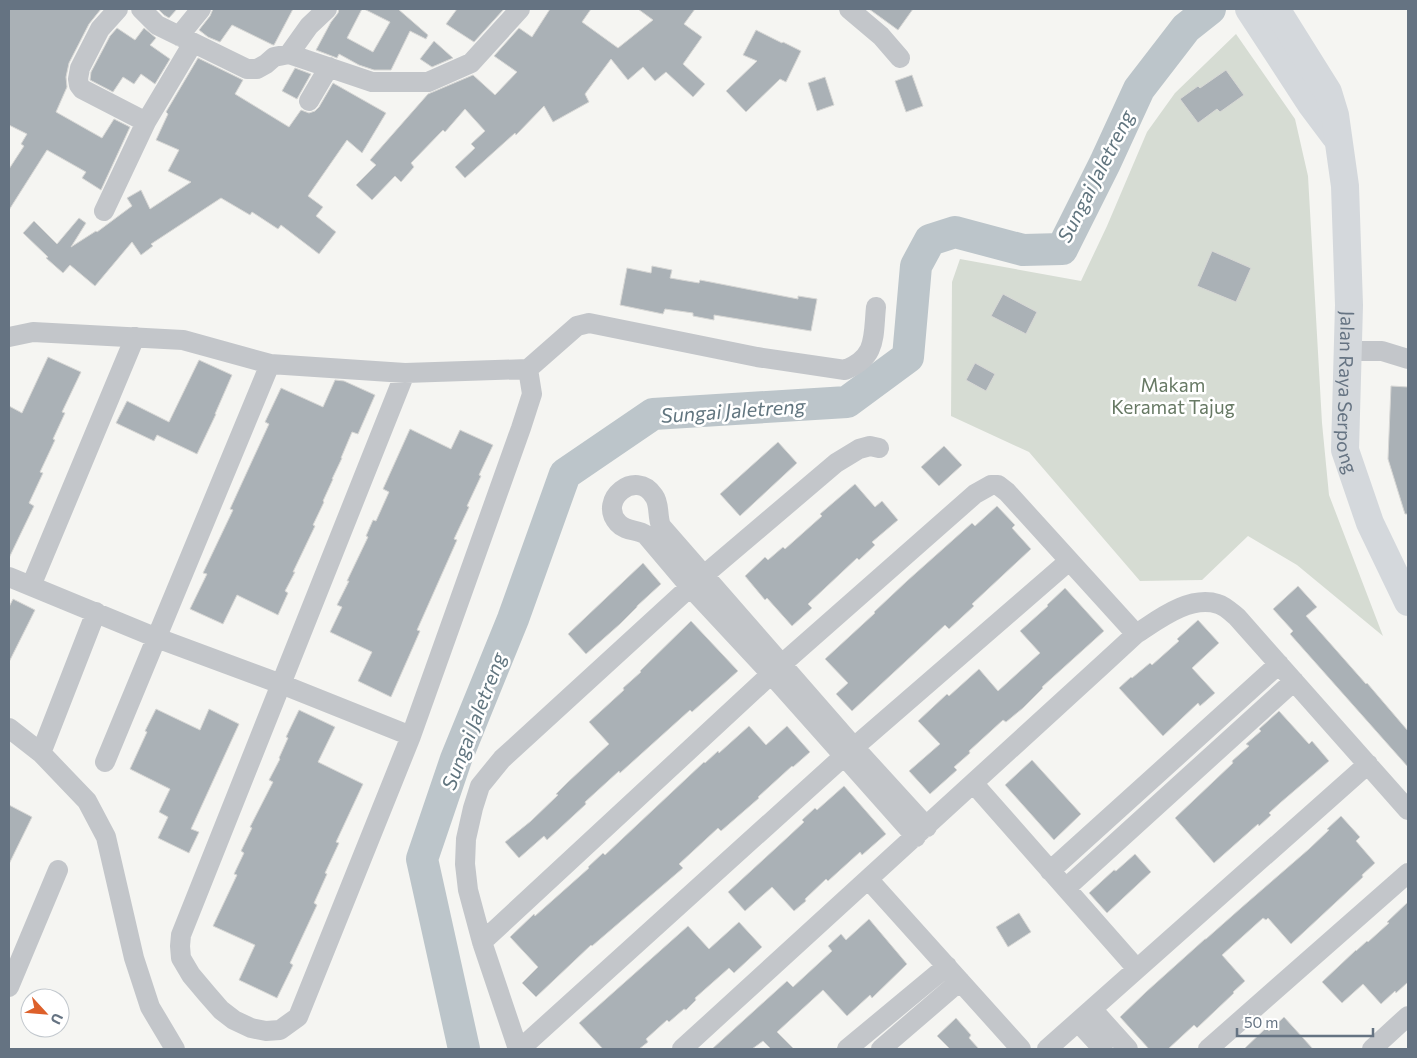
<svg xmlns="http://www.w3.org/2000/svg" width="1417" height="1058" font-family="Commissioner,sans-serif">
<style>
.green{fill:#d6dcd3}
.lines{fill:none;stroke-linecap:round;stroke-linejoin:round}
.river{stroke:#bcc5ca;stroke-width:32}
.building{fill:#aab1b6;stroke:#d7d7d5}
.street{stroke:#c3c6ca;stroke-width:20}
.secondary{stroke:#d4d8dc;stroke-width:28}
.labels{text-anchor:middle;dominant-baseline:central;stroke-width:5;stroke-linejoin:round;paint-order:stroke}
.park-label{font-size:19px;fill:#677964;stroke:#fff}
.street-label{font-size:19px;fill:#657382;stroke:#fff}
.water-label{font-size:20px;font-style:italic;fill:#61757f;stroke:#fff}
</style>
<rect width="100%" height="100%" fill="#f5f5f2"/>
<path class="green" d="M1236,34L1295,119L1308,176L1322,423L1329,495L1383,636L1297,565L1248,536L1202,580L1140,581L1029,452L951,416L952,282L960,259L1081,281L1107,226L1147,132L1175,93Z"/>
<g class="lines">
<path class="river" d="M464,1049L422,859L456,759L513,619L565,474L653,414L847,402L908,357L916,266L930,240L955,232L1023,250L1062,249L1105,163L1139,89L1186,28L1210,9"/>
</g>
<path class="building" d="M9,9H101L89,24L69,63L66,77L67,87L56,112L102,138L114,119L130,127L101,190L82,178L86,172L47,150L9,210V169L24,146L21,144L27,134L9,125Z
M158,9H177L169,18L164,15Z
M213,9H293L274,45H273L232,25L220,42L208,37L199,30L210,16Z
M339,9H362L347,38L373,52L390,22L364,9H398L428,35L426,39L410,31L391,70H374L359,65L339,54L337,58L316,50L331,22L338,13Z
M457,9H504L474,42L446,24Z
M550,9H591L582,22L618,48L653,20L638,9H695L684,24L702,37L683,64L705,84L693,97L666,72L655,81L643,67L628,80L611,59L585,94L589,102L553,122L544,106L516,135L515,133L465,178L455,167L475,148L471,144L485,131L465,109L445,132L443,130L411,163L414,167L401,182L395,176L372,200L356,185L376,165L370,160L428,94L473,75L495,95L517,72L494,56L519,28L532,37Z
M869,9H913L898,30Z
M117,28L135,40L144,28L156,38L150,45L170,59L155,84L141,74L134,84L123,77L113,92L90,80L91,72L110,36Z
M756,30L782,43L783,42L801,51L786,82L780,79L746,112L726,91L757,61L743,55Z
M434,41L453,58L432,67L420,59Z
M198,58L243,80L235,94L289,127L301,110L309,113L315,111L319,107L333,83L386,113L362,153L347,140L308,196L323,207L316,216L336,232L319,254L281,225L278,229L252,212L250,215L221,198L151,244L153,246L141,255L132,242L95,286L70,265L63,273L46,258L48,257L23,233L34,221L57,244L79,218L86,223L71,247L96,231L97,232L132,206L127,198L141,190L150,209L191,182L168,171L179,150L156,140L168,114L166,112Z
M295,68L311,74L297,99L282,91Z
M1226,70L1244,95L1220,112L1217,109L1198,123L1180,99L1198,86L1200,88Z
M912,75L923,106L906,112L895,81Z
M825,77L834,105L817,111L808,83Z
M1212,251L1251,268L1236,302L1197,286Z
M652,266L672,270L670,278L699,283L700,280L798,299V296L817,299L811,331L714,315V320L693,316V313L665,309L663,314L620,305L627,268L651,273Z
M1003,294L1037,312L1026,334L991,316Z
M48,357L81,372L62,412L65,413L53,439L55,440L40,472L43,473L29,503L34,506L9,558V406L22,413Z
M199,360L232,375L215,414H216L197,454L157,435L154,441L116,423L127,401L169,422Z
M975,363L995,374L986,391L966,380Z
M335,380L344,381L375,395L358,434L352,432L341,458H342L332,479H333L323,501L324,502L313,525L315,526L293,572H295L285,591L288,593L278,615L237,595L223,624L190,609L207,574L203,573L233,510L230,509L269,424L265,422L281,388L323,407Z
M1391,386L1408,387V514H1405L1388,459Z
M410,429L451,449L460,430L493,445L479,475L481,476L467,506L469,507L454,539L457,540L417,630L420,631L391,697L358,681L372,652L330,632L342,607L337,605L349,581H347L368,537L366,536L373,520L376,521L389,492L383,489Z
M778,442L797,463L740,516L720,494Z
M944,446L962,465L939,486L921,467Z
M855,484L875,507L882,501L898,520L872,542L875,545L859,560L857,558L808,604L812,608L792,626L767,598L765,600L745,576L765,557L768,560L783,547L785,549L822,516L820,514Z
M997,506L1015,525L1012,528L1031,549L972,604L974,606L949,629L945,625L852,711L836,694L848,683L825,659L875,613L874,612L907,581L972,523L975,526Z
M643,563L661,584L637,606V607L620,624L586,654L568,634Z
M1298,586L1317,607L1306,616L1366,684L1367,683L1408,731V767L1290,634L1293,631L1273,609Z
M1065,588L1104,631L1042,687L1043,688L1023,708L1006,722L1003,720L969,751L970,753L954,767L957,770L930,794L909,771L940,744L918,721L947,694L949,696L979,669L998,691L1040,653L1020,631L1048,606L1047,605Z
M13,599L35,610L9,662V607Z
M1198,620L1219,643L1192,668L1215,693L1200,706L1198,703L1163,736L1119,688L1131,677L1132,678L1150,663L1152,665L1179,641L1177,639Z
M691,621L738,671L692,712L690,710L620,773L619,771L585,802L586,804L547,840L544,836L519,858L505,842L531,821L558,795L556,794L568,782L609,744L589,722L624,690L623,688L641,672L640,671Z
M156,709L200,730L209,709L239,724L191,829L199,832L189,853L158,838L168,817L159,812L170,789L130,769L147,732L145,731Z
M299,710L335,727L318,762L363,784L336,842L339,843L325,873L327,874L314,903L317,905L290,963L293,965L277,998L239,980L255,945L213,926L237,875L234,874L244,853L241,851L252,828L250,827L273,782L269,780L280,759L279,758L288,738L286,737Z
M1279,711L1309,744L1312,741L1329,761L1280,803L1269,813L1271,815L1259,826L1258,824L1214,863L1175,818L1233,763L1232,761L1249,746L1246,744L1261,731L1259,729Z
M749,726L766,745L787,726L810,752L793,767L792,766L758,797L759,798L721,831L718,828L679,864L683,868L592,946L591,945L536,997L522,983L538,967L510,937L534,914L535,916L589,868L588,867L603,853L605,855L704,762L705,763L718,751L719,753Z
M1032,760L1081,814L1054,840L1005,785Z
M844,786L886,834L862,855L860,852L828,881L826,879L805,899L806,901L794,911L772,887L745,911L728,892L789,836L804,822L802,820L815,808L817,810Z
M9,805L32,817L9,864Z
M1341,816L1360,837L1356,841L1375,863L1362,875L1363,877L1291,944L1268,918L1266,920L1263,918L1222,955L1245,981L1233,992L1234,993L1197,1028L1194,1025L1168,1049H1149L1120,1017L1146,992L1205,939H1206L1241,908L1309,849L1329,830L1327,829Z
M1135,854L1151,872L1107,913L1089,893L1114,870L1116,871Z
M1408,902V982L1396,993L1395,991L1381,1004L1363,984L1342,1003L1322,982L1356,950V951L1367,941L1368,942L1389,923L1387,922Z
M1019,913L1031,932L1008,947L996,927Z
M869,919L907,964L872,998L870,995L847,1016L823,990L777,1032L794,1049H771L763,1041L752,1049H712L787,981L793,987L832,951L828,946L841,934L846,940Z
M739,922L762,947L734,973L729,968L695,998L696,1000L686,1010L684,1009L669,1022L667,1020L646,1039L648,1042L639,1049H603L579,1023L688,926L709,949Z
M1284,1017L1313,1049H1244L1266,1028L1269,1031Z
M956,1018L971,1035L969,1038L979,1049H950L937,1036Z"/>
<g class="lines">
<path class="street" d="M118,9L100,29L80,68L78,79L79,85L82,89L146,122L193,43
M141,9L157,25L247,69H257L266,64L274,57L289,54L372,82H428L471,63L520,9
M849,9L881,36L900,58
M179,36L201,9
M289,54L309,26L327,9
M309,101L329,67
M104,211L146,122
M9,337L33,332L183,340L270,364L405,373L528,369L577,326L589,323L757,357L845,370C877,357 873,338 876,307
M1347,351H1382L1408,359
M405,373L181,935L180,946L181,958L191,975L207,994L221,1010L234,1020L251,1028L266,1031L280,1030L298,1017L411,736L521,428L532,394L528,369
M9,577L157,638L281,684L411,736
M31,586L135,337
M9,728L41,753L87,801L106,837L134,958L150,1007L175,1049
M41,753L96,612
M105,762L270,364
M974,784L1137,969
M916,837L771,674L690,587L646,535C637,529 626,532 618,523C597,500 636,468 654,496C660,504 657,516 661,526L854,747L927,827
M1050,871L1279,664
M868,879L1021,1049
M1066,888L1294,681
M482,942L782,664L975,494L991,485H998L1007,492L1136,634
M9,987L58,870
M1092,1009L1128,1049
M1078,1022L1103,1049
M518,1049L482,942L468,890L465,864L466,839L473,808L480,786L502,759L690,587L836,463L859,449L870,446L879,448
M520,1049L844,756L1069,561
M682,1049C833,911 985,773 1136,634C1158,620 1189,595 1218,604C1225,606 1231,612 1237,617L1408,810
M847,1049L947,966
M881,1049L960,981
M1047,1049L1368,764
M1208,1049L1408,873
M1372,1049L1408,1016"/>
<g class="secondary">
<path d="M1249,9L1311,104L1335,136"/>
<path id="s1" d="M1276,9L1328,92L1335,115L1345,186L1349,305L1345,450L1370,523L1408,602"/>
</g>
</g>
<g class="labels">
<g class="park-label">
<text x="1173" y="384">Makam<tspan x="1173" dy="22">Keramat Tajug</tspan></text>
</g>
<g class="street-label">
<text stroke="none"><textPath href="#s1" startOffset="400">Jalan Raya Serpong</textPath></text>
</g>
<g class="water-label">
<text transform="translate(1095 176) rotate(-63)">Sungai Jaletreng</text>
<text transform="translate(733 410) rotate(-4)">Sungai Jaletreng</text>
<text transform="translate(473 721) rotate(-69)">Sungai Jaletreng</text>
</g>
</g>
<rect width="1417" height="1058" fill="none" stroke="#657382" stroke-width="20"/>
<g transform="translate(45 1013) rotate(116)"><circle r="24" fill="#ffffff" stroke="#c1c7cd"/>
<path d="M0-4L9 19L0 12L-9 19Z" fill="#dd602a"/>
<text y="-8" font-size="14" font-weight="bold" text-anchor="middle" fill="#657382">U</text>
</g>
<path d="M1237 1028v8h136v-8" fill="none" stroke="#657382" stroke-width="2.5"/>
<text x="1244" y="1028" font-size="15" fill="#657382" stroke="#ffffff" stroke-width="4" paint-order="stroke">50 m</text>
</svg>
